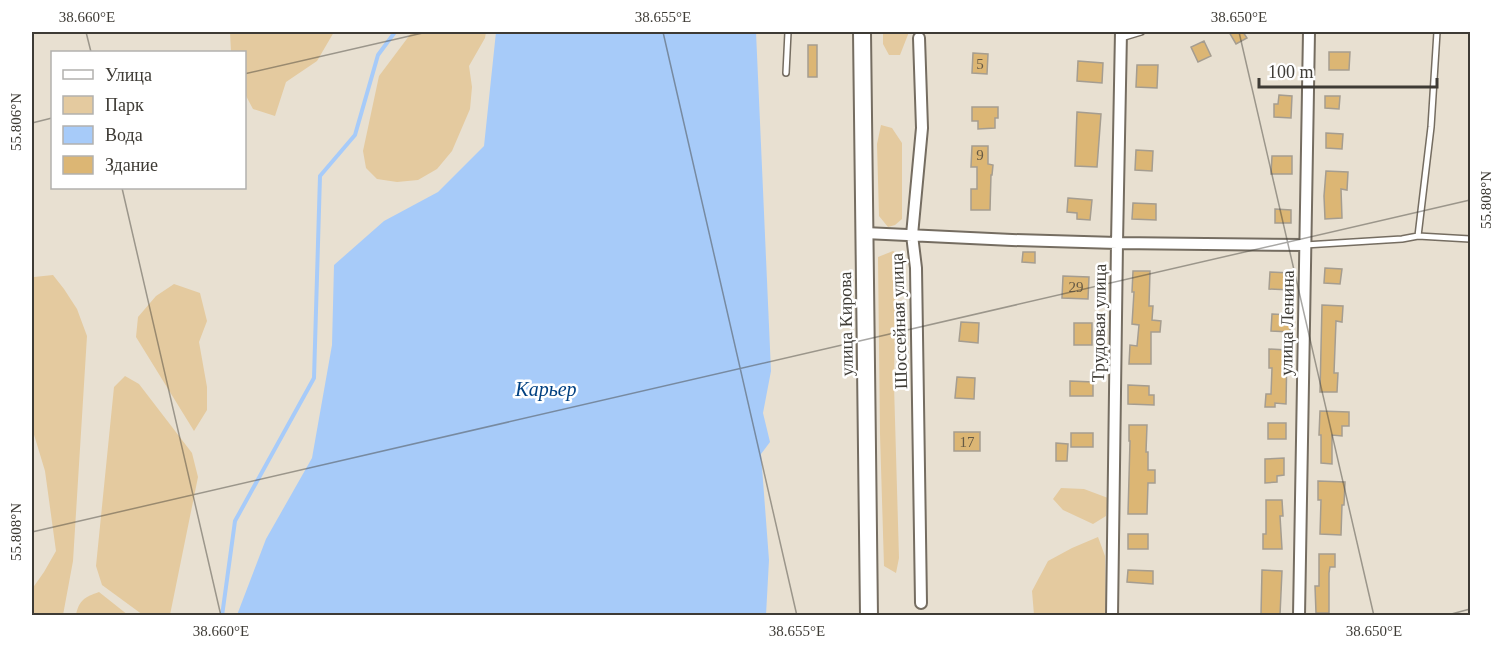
<svg xmlns="http://www.w3.org/2000/svg" width="1502" height="647" font-family="Georgia,serif">
<style>
.green{fill:#e4ca9f}
.water{fill:#a7cbf9}
.lines{fill:none;stroke-linecap:round;stroke-linejoin:round}
.stream{stroke:#a7cbf9;stroke-width:4}
.building{fill:#dcb674;stroke:#a59d90;stroke-width:1.5}
.lane-casing{stroke:#756d61;stroke-width:8}
.street-casing{stroke:#756d61;stroke-width:14}
.secondary-casing{stroke:#756d61;stroke-width:20}
.lane{stroke:#fff;stroke-width:5}
.street{stroke:#fff;stroke-width:10}
.secondary{stroke:#fff;stroke-width:16}
.ticks{fill:none;stroke:#3e3b35;stroke-width:1.5;stroke-opacity:0.45}
.labels{text-anchor:middle;dominant-baseline:central;stroke-width:5;stroke-linejoin:round;paint-order:stroke}
.number-label{font-size:15px;fill:#665a45}
.street-label{font-size:18px;fill:#3e3b35;stroke:#fff}
.water-label{font-size:20px;font-style:italic;fill:#004081;stroke:#fff}
.neatline{fill:none;stroke:#3e3b35;stroke-width:2}
.ticks-label{font-size:15px;text-anchor:middle;fill:#3e3b35}
</style>
<rect width="100%" height="100%" fill="#e8e0d1"/>
<path class="green" d="M230,32H334L317,61L286,82L275,116L253,109L245,94L244,52H231Z
M412,32H486L485,38L469,66L472,87L470,109L452,151L437,169L418,180L397,182L377,179L366,168L363,151L379,76Z
M883,32H909L900,55H889L883,44Z
M881,125L892,128L902,143V219L895,225L888,227L879,216L877,144Z
M893,251L903,256L904,278L895,305L894,385L899,558L896,573L884,566L880,434L878,257Z
M53,275L64,289L77,309L87,336L73,561L63,615H32V589L44,572L56,551L45,471L32,428V280L34,277Z
M174,284L200,293L207,321L199,342L207,387V410L194,431L136,337L138,317L156,296Z
M125,376L139,384L192,453L198,477L170,615H143L102,585L96,566L114,387Z
M1061,488L1084,489L1108,498L1106,516L1093,524L1063,510L1053,499Z
M1098,537L1105,556L1106,615H1034L1032,591L1048,561L1072,548Z
M99,592L128,615H76C79,600 85,597 99,592Z"/>
<path class="water" d="M496,32H756L771,371L763,413L770,442L761,454L769,560L766,615H237L266,539L312,458L332,345L334,265L384,221L438,192L484,146Z"/>
<g class="lines">
<path class="stream" d="M222,616L235,521L314,378L320,176L355,135L378,55L395,32"/>
</g>
<path class="building" d="M1229,32H1243L1247,38L1236,44Z
M1204,41L1211,56L1198,62L1191,47Z
M808,45H817V77H808Z
M1329,52H1350L1349,70H1329Z
M973,53L988,54L987,74L972,73Z
M1078,61L1103,63L1102,83L1077,81Z
M1137,65H1158L1157,88L1136,87Z
M1279,95L1292,96L1291,118L1274,117V104H1278Z
M1325,96H1340L1339,109L1325,108Z
M972,107H998V118H995V128L978,129V121H972Z
M1077,112L1101,114L1097,167L1075,166Z
M1326,133L1343,134L1342,149L1326,148Z
M972,146H988V164L993,165L992,175H991L990,210H971V189H977V167H971Z
M1136,150L1153,151L1152,171L1135,170Z
M1272,156H1292V174H1271Z
M1326,171L1348,172L1347,190L1341,189L1342,218L1325,219L1324,196Z
M1068,198L1092,200L1090,220L1077,219V213L1067,212Z
M1133,203L1156,204V220L1132,219Z
M1275,209L1291,210V223H1275Z
M1023,252H1035V263L1022,262Z
M1325,268L1342,269L1340,284L1324,283Z
M1133,271H1150L1149,306H1153L1152,320L1161,321L1160,332H1151V364H1129L1130,345L1137,346L1139,325L1132,324L1134,292H1132Z
M1270,272L1291,273L1290,290L1269,289Z
M1063,276L1089,277L1088,299L1062,298Z
M1322,305L1343,306L1342,322L1336,321L1334,373H1338L1337,392H1320Z
M1272,314L1291,315L1290,332L1271,331Z
M961,322L979,323L978,343L959,341Z
M1074,323H1092V345H1074Z
M1269,349L1287,350L1286,404L1275,403V407H1265L1266,394H1271L1272,368H1269Z
M957,377L975,378L974,399L955,398Z
M1070,381L1093,382V396H1070Z
M1128,385L1149,386V395H1154V405L1128,404Z
M1320,411L1349,412V426H1342V436L1332,435V464L1321,463V435H1319Z
M1268,423H1286V439H1268Z
M1129,425H1147L1146,452H1148V470H1155V483H1148L1147,514H1128L1130,441H1129Z
M954,432H980V451H954Z
M1071,433H1093V447H1071Z
M1056,443L1068,444L1067,461H1056Z
M1284,458V475L1277,476V482L1265,483V459Z
M1318,481L1345,482L1344,505H1342L1341,535L1320,534L1321,500H1318Z
M1266,500H1282L1283,516H1280L1282,549H1263V534H1266Z
M1128,534H1148V549H1128Z
M1319,554H1335V567H1330L1329,573V613H1316L1315,586H1319Z
M1128,570L1153,571V584L1127,582Z
M1262,570L1282,571L1280,615H1261Z"/>
<g class="lines">
<g class="lane-casing">
<path id="lane" d="M1121,38L1141,32
M786,73L788,32
M1418,236L1431,127L1437,32
M1305,245L1402,239L1418,236L1470,239"/>
</g>
<g class="street-casing">
<path id="street" d="M919,38L922,128L912,235L916,268L921,603
M865,233L1012,240L1117,243L1305,245
M1112,616L1117,243L1121,32
M1299,616L1309,32"/>
</g>
<g class="secondary-casing">
<path id="secondary" d="M862,32L869,616"/>
</g>
<use href="#lane" class="lane"/>
<use href="#street" class="street"/>
<use href="#secondary" class="secondary"/>
</g>
<path class="ticks" d="M86,32L91,52M663,32L797,616M1239,32L1374,616M244,74L427,32M32,123L52,118M122,188L221,616M32,532L1470,200M1444,616L1470,609"/>
<g class="labels">
<g class="number-label">
<text x="980" y="64">5</text>
<text x="980" y="155">9</text>
<text x="1076" y="287">29</text>
<text x="967" y="442">17</text>
</g>
<g class="street-label">
<text transform="translate(899 321) rotate(-92)">Шоссейная улица</text>
<text transform="translate(1099 323) rotate(-89)">Трудовая улица</text>
<text transform="translate(1287 323) rotate(-89)">улица Ленина</text>
<text transform="translate(846 324) rotate(-91)">улица Кирова</text>
</g>
<g class="water-label">
<text x="546" y="389">Карьер</text>
</g>
</g>
<rect width="1502" height="647" fill="none" stroke="#ffffff" stroke-width="66"/>
<rect x="51" y="51" width="195" height="138" fill="#ffffff" stroke="#b2b1ae" stroke-width="1.5"/>
<rect x="63" y="70" width="30" height="9" fill="#ffffff" stroke="#b2b1ae" stroke-width="1.5"/>
<text x="105" y="81" font-size="18" fill="#3e3b35">Улица</text>
<rect x="63" y="96" width="30" height="18" fill="#e4ca9f" stroke="#b2b1ae" stroke-width="1.5"/>
<text x="105" y="111" font-size="18" fill="#3e3b35">Парк</text>
<rect x="63" y="126" width="30" height="18" fill="#a7cbf9" stroke="#b2b1ae" stroke-width="1.5"/>
<text x="105" y="141" font-size="18" fill="#3e3b35">Вода</text>
<rect x="63" y="156" width="30" height="18" fill="#dcb674" stroke="#b2b1ae" stroke-width="1.5"/>
<text x="105" y="171" font-size="18" fill="#3e3b35">Здание</text>
<path d="M1259 78v9h178v-9" fill="none" stroke="#3e3b35" stroke-width="3"/>
<text x="1268" y="78" font-size="18" fill="#3e3b35" stroke="#ffffff" stroke-width="4.5" paint-order="stroke">100 m</text>
<rect x="33" y="33" width="1436" height="581" class="neatline"/>
<g class="ticks-label">
<text x="87" y="22">38.660°E</text>
<text x="663" y="22">38.655°E</text>
<text x="1239" y="22">38.650°E</text>
<text transform="translate(16 122) rotate(-90)" y="5">55.806°N</text>
<text transform="translate(1486 200) rotate(-90)" y="5">55.808°N</text>
<text transform="translate(16 532) rotate(-90)" y="5">55.808°N</text>
<text x="221" y="636">38.660°E</text>
<text x="797" y="636">38.655°E</text>
<text x="1374" y="636">38.650°E</text>
</g>
</svg>
